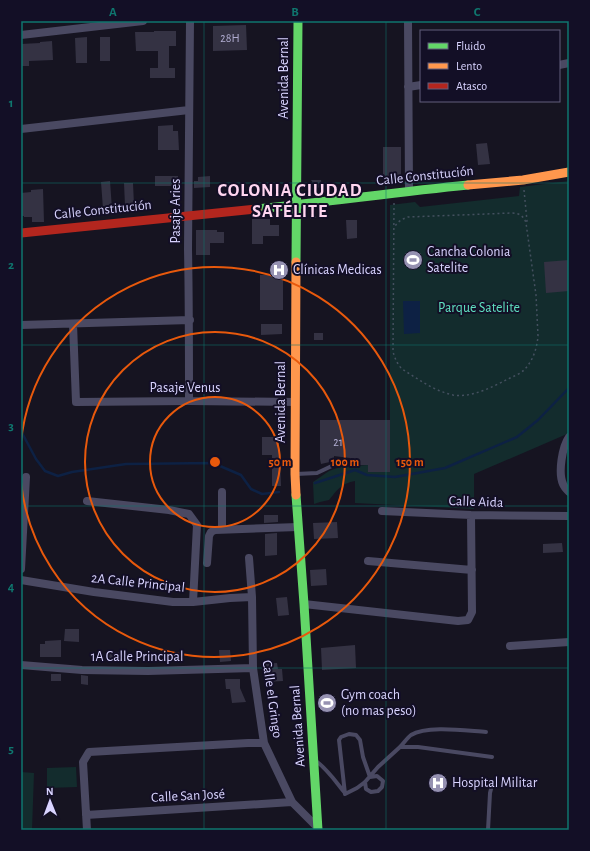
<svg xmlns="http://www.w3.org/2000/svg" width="590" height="851" font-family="'Alegreya Sans',sans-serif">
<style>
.green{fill:#132c2d}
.water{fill:#0d2144}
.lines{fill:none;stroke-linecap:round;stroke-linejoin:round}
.stream{stroke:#0d2144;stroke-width:2.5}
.building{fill:#343243}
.path{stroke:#44505f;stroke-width:1.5;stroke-dasharray:2 3;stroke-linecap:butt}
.lane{stroke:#4a4962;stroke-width:4}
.street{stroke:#4a4962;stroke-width:8}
.fast{stroke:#63d668;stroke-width:9}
.slow{stroke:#ff974d;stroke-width:9}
.jam{stroke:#b3261e;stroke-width:9}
.grid{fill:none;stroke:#0f766e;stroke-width:1;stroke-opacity:0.55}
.ring{fill:none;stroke:#e8590c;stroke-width:2}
.labels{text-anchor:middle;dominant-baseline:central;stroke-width:4;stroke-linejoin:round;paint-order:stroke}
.number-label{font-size:12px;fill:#b0acd0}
.street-label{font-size:14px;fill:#d9d4ff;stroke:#130f26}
.poi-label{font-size:14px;fill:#d9d4ff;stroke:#130f26;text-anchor:start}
.park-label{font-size:14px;fill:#5fe0c0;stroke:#130f26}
.district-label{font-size:18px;font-weight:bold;letter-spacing:1px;fill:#ffd6f0;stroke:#130f26}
.centre{fill:#e8590c;stroke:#130f26;stroke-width:2}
.ring-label{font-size:12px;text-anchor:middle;font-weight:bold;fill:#e8590c;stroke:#130f26;stroke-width:4;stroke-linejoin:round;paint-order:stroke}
.neatline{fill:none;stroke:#0f766e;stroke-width:1.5}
.grid-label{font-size:13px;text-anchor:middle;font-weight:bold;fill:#0f766e}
</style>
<rect width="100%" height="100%" fill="#161421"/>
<path class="green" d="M569,181V432L567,434L474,474V509L355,503V481C342,483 337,490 329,500L320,502L314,504L313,482L329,471L340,467L368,465V472L390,471V205L415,202L420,207L519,196L520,187Z
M76,767L77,787L47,788V768Z
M21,772L34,773L32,830H21Z"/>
<path class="water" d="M403,301H420V333L404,334Z"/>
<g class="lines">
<path class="stream" d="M21,431L36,459L45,471L58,476L72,472L126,464L213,463L241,475L251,489L262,494L279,492
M315,483L355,470L367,475L395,477L445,468L517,437L538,420L569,388"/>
</g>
<path class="building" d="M246,25L247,50L213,51V26Z
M154,31H176V46H169V68H175V78H150V68H158V51H136L135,32H154Z
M87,37V63H76L75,38Z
M100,37H110V61H100Z
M52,41L53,60L29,61V66H21V44L40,43V42Z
M173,125V131H178L179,150H158V126Z
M487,143L490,164L478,165L476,144Z
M383,147H401V177L398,179L394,181L383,183Z
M155,176H178V186H155Z
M210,176V187L194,188V181H198V177Z
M311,180H321L322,189L315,186Z
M110,181L112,209H103L101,182Z
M124,183H133L134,205L125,206Z
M43,189L44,222H32V217H24V216H21V193L31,192V190Z
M252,219H270V225H279V236H263V244H252Z
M346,220H357V238L347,239Z
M196,230H217V232H224V243H210V255H196Z
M569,260V291L546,293L544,262Z
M274,265H283V310H260V275H274Z
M261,324H282V334L261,335Z
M314,333H323V340H314Z
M320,420H390V472H368V465H355L351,462L350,458L334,456V461L321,464L320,459Z
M262,437H279V460H280L281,486H272V455H262Z
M264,515H278V522L264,523Z
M337,522L338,538L314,539L313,523Z
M277,533V555L265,556V534Z
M562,543L563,552L543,553V544Z
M326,569L327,585L311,586L310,570Z
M287,597L289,615L278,616L276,598Z
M65,629H79V642L64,641Z
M61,640V657H40V644H45V641Z
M355,645L356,668L322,670L321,648Z
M219,650H230L231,661L220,662Z
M107,652H123V661H107Z
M277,663L278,669H282L283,681L264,682L263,664Z
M51,674H61V681H51Z
M81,675L88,676V685L81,684Z
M225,679H240V688L246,702L232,703L230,689H226Z"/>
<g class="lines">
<path class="path" d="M524,190L527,221L526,223
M394,203L393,352C395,358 397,364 402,369C418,379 434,391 453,395C472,398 492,387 508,379C514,376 520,374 524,370C533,361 537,348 538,336L536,295L526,223C524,216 519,213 512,213L408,217C402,219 397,222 394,228
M310,218L316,217"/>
<path class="lane" d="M296,474L317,473L336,464
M400,747C404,743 407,738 411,735C427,725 468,731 486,732
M316,761C328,770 336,782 345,793
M345,794L357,788L365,782L378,767L400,747H418L492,757
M345,794L339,740L341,737L349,734L356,735L360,740L363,757L370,777L377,776L383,781L382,787L378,791L371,792L366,789L365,782
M488,830L490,793L493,781"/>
<path class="street" d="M408,21L409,191
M21,35L143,21
M559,65L569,63
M408,87L421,85
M21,129L189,110
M73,324L76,402L189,401L295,402
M21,325L190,320
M189,401C189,350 189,299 188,249C188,173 189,97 190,21
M569,437C562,447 558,473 563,484C564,487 567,490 569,492
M87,501L169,510L189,514L197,525L193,602
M382,511L471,515L569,516
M222,529V492
M249,558L252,597L253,668L264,743L292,802L318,828
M368,561L472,570
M207,563L209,536L211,532L215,530L298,527
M21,569L26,477
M21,580L94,592L173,602H193L230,598L252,597
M304,604L458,621L468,620L472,612L471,515
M510,646L569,642
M21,665L82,670L148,671L253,668
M86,815L292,802
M87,830L83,762L89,752L248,743H264"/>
<path class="fast" d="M257,209C327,202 397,192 468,185
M296,262L298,21
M296,495L304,604L318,830"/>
<path class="slow" d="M468,185L523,180L569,172
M296,262L295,474L296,495"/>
<path class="jam" d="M21,233L257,209"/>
</g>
<path class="grid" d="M204,21V830M386,21V830M21,183H569M21,345H569M21,506H569M21,668H569"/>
<g class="ring">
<circle cx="215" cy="462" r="65"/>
<circle cx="215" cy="462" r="130"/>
<path d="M21 442A195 195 0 1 1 21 482"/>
</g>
<defs>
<g id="stadium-disc" transform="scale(1)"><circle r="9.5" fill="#9591b1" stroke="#130f26"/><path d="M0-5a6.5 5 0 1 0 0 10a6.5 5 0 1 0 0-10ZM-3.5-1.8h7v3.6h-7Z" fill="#fff"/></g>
<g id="hospital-disc" transform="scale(1)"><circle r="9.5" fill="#9591b1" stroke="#130f26"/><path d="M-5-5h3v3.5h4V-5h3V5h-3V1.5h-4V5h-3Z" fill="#fff"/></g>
</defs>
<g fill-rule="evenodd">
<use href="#stadium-disc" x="413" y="260"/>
<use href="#hospital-disc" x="279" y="270"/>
<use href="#stadium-disc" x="327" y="703"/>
<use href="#hospital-disc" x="438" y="783"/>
</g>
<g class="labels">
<g class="number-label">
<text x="230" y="38">28H</text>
<text x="338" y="442">21</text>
</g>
<g class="street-label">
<text transform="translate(284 78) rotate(-90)">Avenida Bernal</text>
<text transform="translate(425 176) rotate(-6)">Calle Constitución</text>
<text transform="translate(103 210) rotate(-6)">Calle Constitución</text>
<text transform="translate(176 211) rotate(-90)">Pasaje Aries</text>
<text x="185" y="388">Pasaje Venus</text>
<text transform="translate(281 402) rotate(-90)">Avenida Bernal</text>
<text transform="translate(476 502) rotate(2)">Calle Aida</text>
<text transform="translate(138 583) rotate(6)">2A Calle Principal</text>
<text x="137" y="657">1A Calle Principal</text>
<text transform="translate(272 699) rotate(82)">Calle el Gringo</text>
<text transform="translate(298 726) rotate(-94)">Avenida Bernal</text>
<text transform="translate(188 796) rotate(-3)">Calle San José</text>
</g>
<g class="poi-label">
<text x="427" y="252">Cancha Colonia<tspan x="427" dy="16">Satelite</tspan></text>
<text x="293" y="270">Clínicas Medicas</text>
<text x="341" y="695">Gym coach<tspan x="341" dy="16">(no mas peso)</tspan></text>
<text x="452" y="783">Hospital Militar</text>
</g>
<g class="park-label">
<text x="479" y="308">Parque Satelite</text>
</g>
<g class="district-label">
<text x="290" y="191">COLONIA CIUDAD<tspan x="290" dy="21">SATÉLITE</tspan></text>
</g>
</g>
<circle cx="215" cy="462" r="6" class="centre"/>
<g class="ring-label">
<text x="280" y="466">50 m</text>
<text x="345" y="466">100 m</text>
<text x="410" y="466">150 m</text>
</g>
<rect width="590" height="851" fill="none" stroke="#130f26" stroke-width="44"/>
<rect x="420" y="30" width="140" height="72" fill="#130f26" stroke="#625e7d"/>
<rect x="428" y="43" width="20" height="6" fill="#63d668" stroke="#625e7d"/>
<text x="456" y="50" font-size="12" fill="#d9d4ff">Fluido</text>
<rect x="428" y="63" width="20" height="6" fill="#ff974d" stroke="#625e7d"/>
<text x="456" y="70" font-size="12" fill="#d9d4ff">Lento</text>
<rect x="428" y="83" width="20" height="6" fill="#b3261e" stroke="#625e7d"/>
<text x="456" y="90" font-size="12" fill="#d9d4ff">Atasco</text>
<g transform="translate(50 801) rotate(359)" stroke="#130f26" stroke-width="3" paint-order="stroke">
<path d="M0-3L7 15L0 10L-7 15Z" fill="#d9d4ff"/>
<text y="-6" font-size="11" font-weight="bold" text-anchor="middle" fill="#d9d4ff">N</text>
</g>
<rect x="22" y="22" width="546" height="807" class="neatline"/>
<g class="grid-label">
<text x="113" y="16">A</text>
<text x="295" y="16">B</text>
<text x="477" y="16">C</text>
<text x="11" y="107">1</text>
<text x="11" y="269">2</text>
<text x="11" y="430">3</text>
<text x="11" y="591">4</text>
<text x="11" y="753">5</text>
</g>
</svg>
